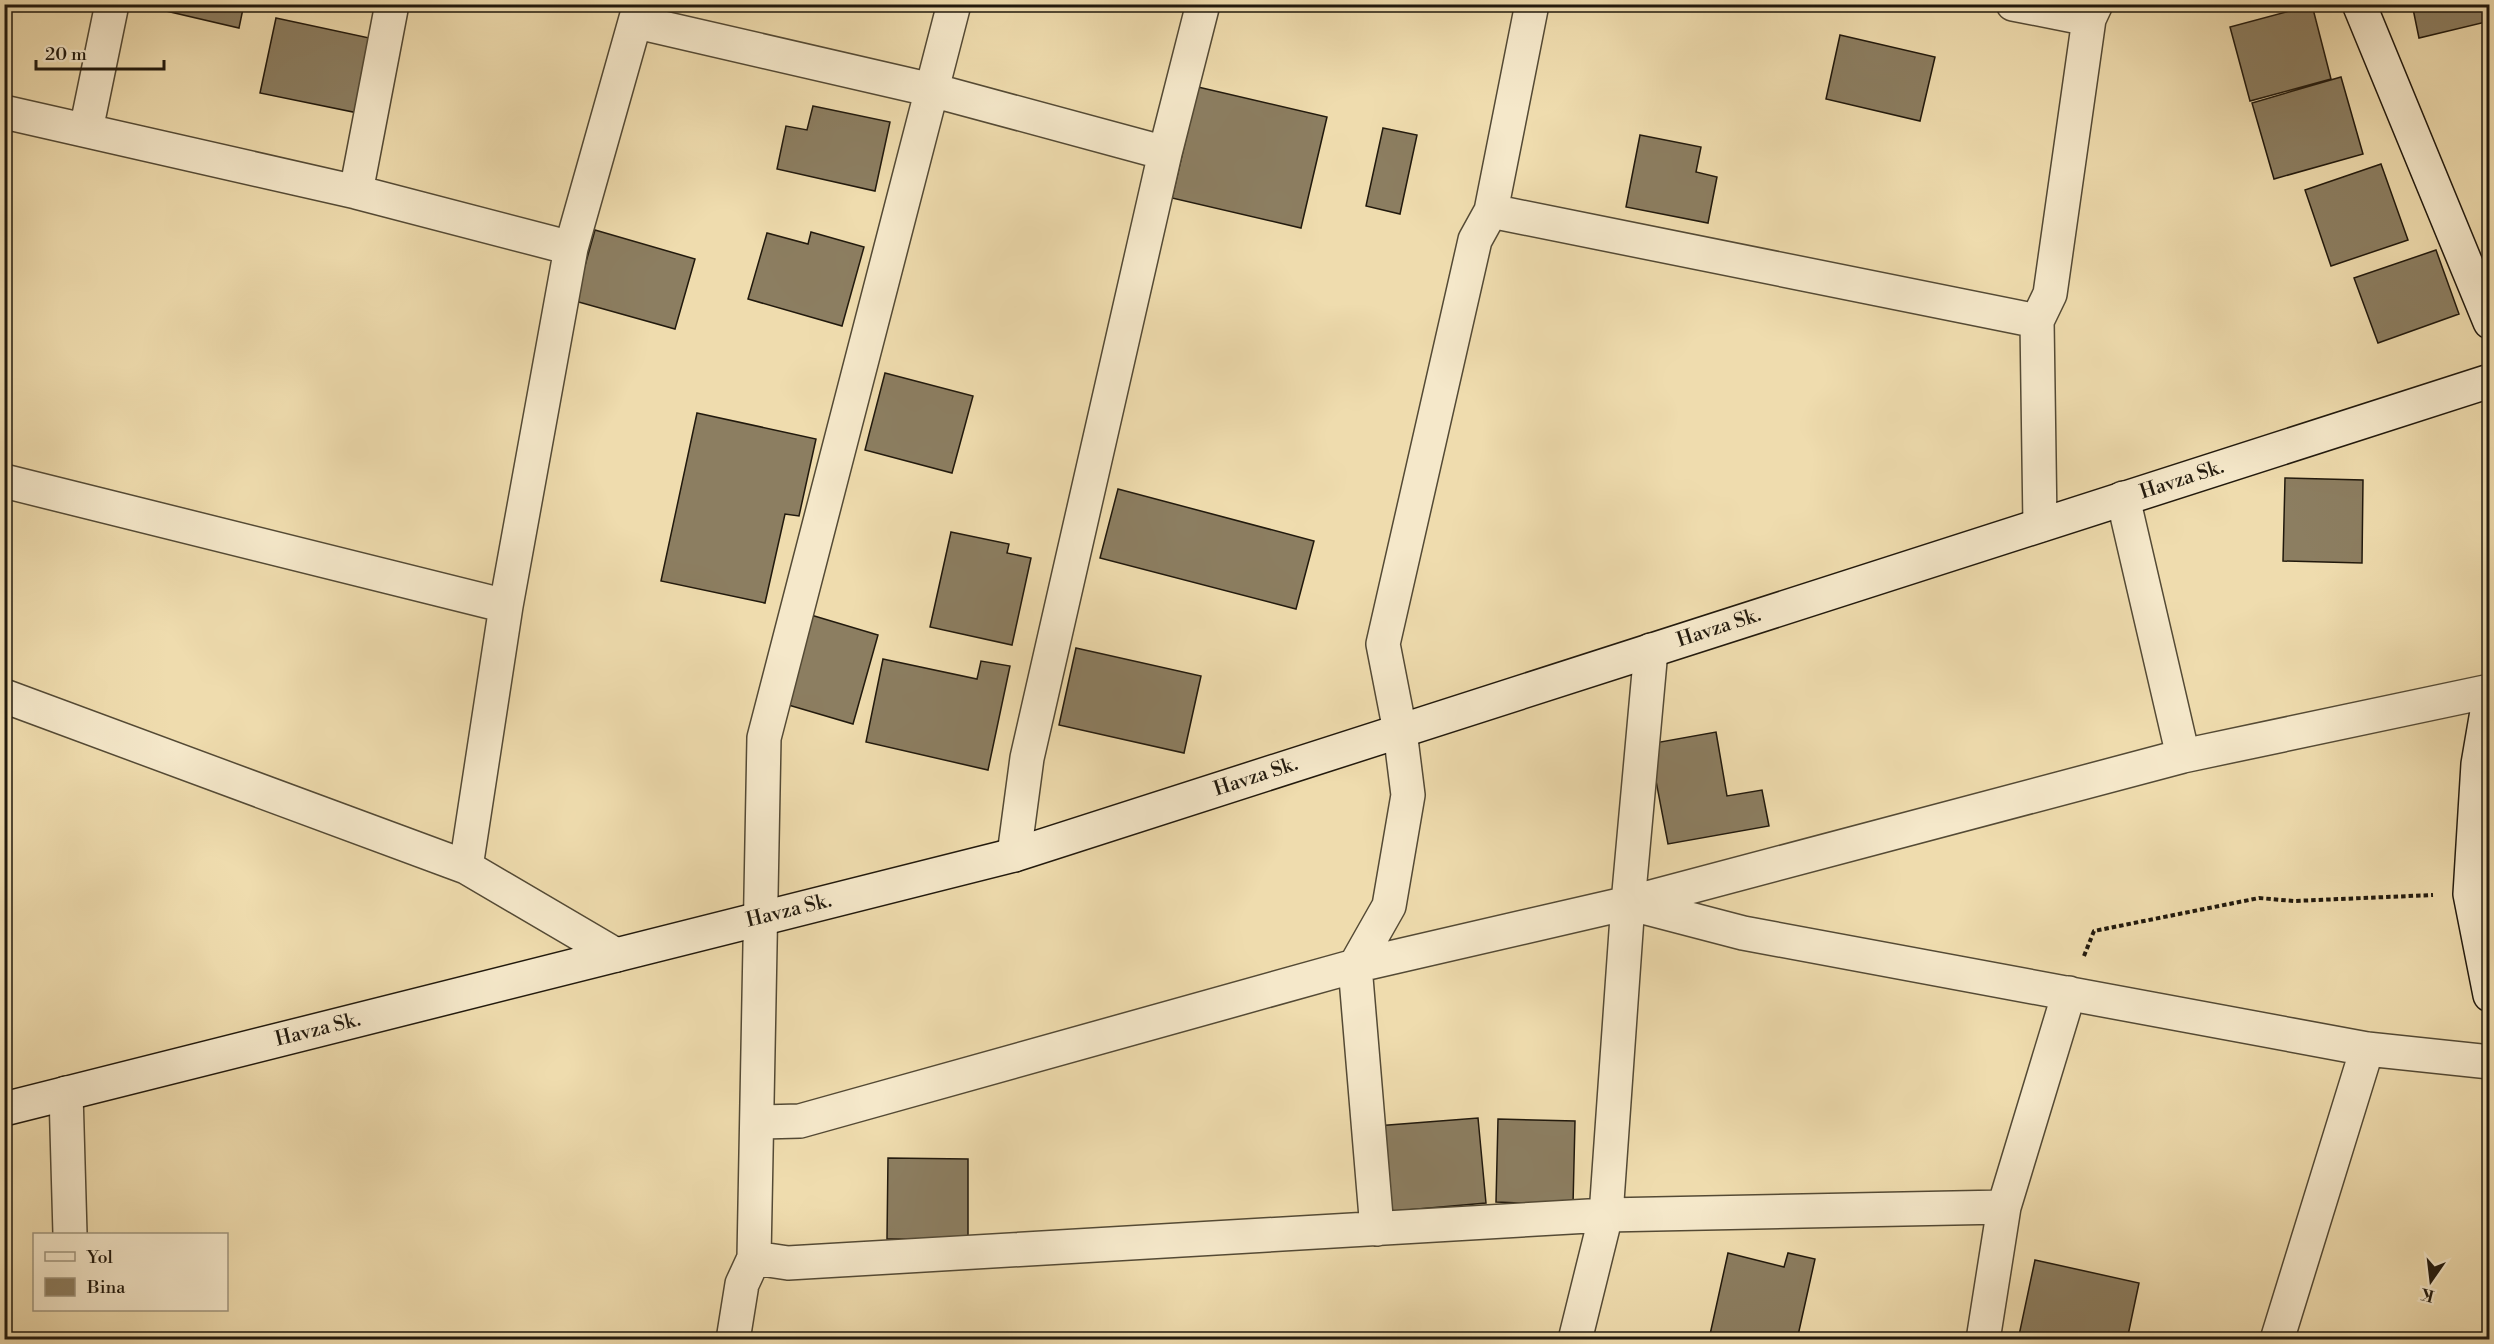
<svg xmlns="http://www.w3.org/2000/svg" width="2494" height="1344" font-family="'Libre Bodoni',serif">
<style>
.building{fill:#8c7e61;stroke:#21190d;stroke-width:1.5}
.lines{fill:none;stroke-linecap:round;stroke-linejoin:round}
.street-casing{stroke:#544a35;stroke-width:36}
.secondary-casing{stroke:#21190d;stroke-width:36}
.path{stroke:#21190d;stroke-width:4;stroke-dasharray:4.5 3;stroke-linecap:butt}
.street{stroke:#f5e8ca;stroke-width:33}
.secondary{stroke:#f5e8ca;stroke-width:33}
.labels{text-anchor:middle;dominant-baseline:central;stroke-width:6;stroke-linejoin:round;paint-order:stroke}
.street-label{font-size:20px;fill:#21190d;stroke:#f5e8ca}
</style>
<rect width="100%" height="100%" fill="#efdcae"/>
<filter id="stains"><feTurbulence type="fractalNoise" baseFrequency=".00333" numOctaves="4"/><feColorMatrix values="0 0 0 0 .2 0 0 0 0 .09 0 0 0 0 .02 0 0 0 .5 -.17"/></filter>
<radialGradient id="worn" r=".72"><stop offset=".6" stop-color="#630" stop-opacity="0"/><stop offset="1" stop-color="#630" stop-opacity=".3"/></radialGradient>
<path class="building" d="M136,4H244L239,28Z
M2153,4H2251L2154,9Z
M2412,4H2490V21L2419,38Z
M2312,5L2331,79L2250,101L2230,27Z
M276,18L374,39L358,113L260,93Z
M1840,35L1935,57L1920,121L1826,99Z
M2341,77L2363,154L2274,179L2252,103Z
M1198,87L1327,117L1301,228L1172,198Z
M813,106L890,122L875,191L777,169L786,126L807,130Z
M1383,128L1417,135L1400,214L1366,206Z
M1640,135L1701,147L1696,172L1717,177L1708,223L1626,207Z
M2381,164L2408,240L2331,266L2305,190Z
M595,230L695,259L675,329L575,301Z
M811,232L864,247L842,326L748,299L767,233L808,244Z
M2436,250L2459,314L2378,343L2354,278Z
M885,373L973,396L952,473L865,450Z
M697,413L816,439L799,516L785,514L765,603L661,581Z
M2285,478L2363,480L2362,563L2283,561Z
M1118,489L1314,541L1296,609L1100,558Z
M951,532L1009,544L1007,553L1031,558L1012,645L930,627Z
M811,615L878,635L853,724L785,704Z
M1076,648L1201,676L1184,753L1059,725Z
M883,659L977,679L981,661L1010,666L988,770L866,742Z
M1716,732L1727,796L1762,790L1769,826L1668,844L1649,744Z
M1478,1118L1486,1203L1384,1212L1376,1126Z
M1498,1119L1575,1121L1573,1205L1496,1202Z
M888,1158L968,1159V1239H887Z
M1728,1253L1784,1267L1788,1253L1815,1259L1797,1340L1709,1339Z
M2035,1260L2139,1283L2127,1340H2018Z"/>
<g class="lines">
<g class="street-casing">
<path id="street" d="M2013,4L2089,19
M637,22L932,90L1165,153
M4,112L356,192L571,248
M86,130L112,4
M356,192L392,4
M1491,211L2037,321
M4,481L506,606
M2123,498L2183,756
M2040,525L2037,321L2050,294L2089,19L2096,4
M4,696L466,867L616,955
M1014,855L1027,758L1165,153L1203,4
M466,867L506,606L571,248L640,4
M1629,903L2183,756L2490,691
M66,1093L70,1234
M758,1122L800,1121L1355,966L1628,903L1743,933L2367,1049L2490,1062
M1377,1229L1355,966L1389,906L1408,795L1400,731L1383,644L1475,240L1491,211L1532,4
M754,1258L788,1263L1606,1215L2004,1207
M733,1340L742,1284L754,1258L764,738L954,4
M1575,1340L1606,1215L1628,903L1651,650
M1983,1340L2004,1207L2069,993
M2277,1340L2367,1049"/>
</g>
<g class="secondary-casing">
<path id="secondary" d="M2359,4L2490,322
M2490,694L2478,764L2470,894L2490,995
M4,1109L1014,855L2490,381"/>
</g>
<path class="path" d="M2084,956L2094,931L2259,898L2294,901L2433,895"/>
<use href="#street" class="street"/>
<use href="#secondary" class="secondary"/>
</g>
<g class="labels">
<g class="street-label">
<text transform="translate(2182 480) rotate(-18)">Havza Sk.</text>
<text transform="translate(1719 628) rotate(-18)">Havza Sk.</text>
<text transform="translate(1256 777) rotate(-18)">Havza Sk.</text>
<text transform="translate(789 911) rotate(-14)">Havza Sk.</text>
<text transform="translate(318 1030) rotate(-14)">Havza Sk.</text>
</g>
</g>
<rect width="2494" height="1344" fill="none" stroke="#efdcae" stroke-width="24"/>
<rect x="6" y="6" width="2482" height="1332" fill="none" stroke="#21190d" stroke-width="3"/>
<rect x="12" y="12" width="2470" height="1320" fill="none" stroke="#21190d" stroke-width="1.5"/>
<rect x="33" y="1233" width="195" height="78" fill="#f5e8ca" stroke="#a0957e" stroke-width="1.5"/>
<rect x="45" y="1252" width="30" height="9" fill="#f5e8ca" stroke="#a0957e" stroke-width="1.5"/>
<text x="87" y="1263" font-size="18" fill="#21190d">Yol</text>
<rect x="45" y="1278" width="30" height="18" fill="#8c7e61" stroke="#a0957e" stroke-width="1.5"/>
<text x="87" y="1293" font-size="18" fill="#21190d">Bina</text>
<g transform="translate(2431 1281) rotate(194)" stroke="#f5e8ca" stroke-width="4.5" paint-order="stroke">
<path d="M0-4.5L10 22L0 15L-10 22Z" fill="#21190d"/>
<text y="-9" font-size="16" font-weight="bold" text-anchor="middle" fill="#21190d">K</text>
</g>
<path d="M36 60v9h128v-9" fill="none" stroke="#21190d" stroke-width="3"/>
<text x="45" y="60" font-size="18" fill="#21190d" stroke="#f5e8ca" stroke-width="4.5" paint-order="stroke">20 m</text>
<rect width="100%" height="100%" filter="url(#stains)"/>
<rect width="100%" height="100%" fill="url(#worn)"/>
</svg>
